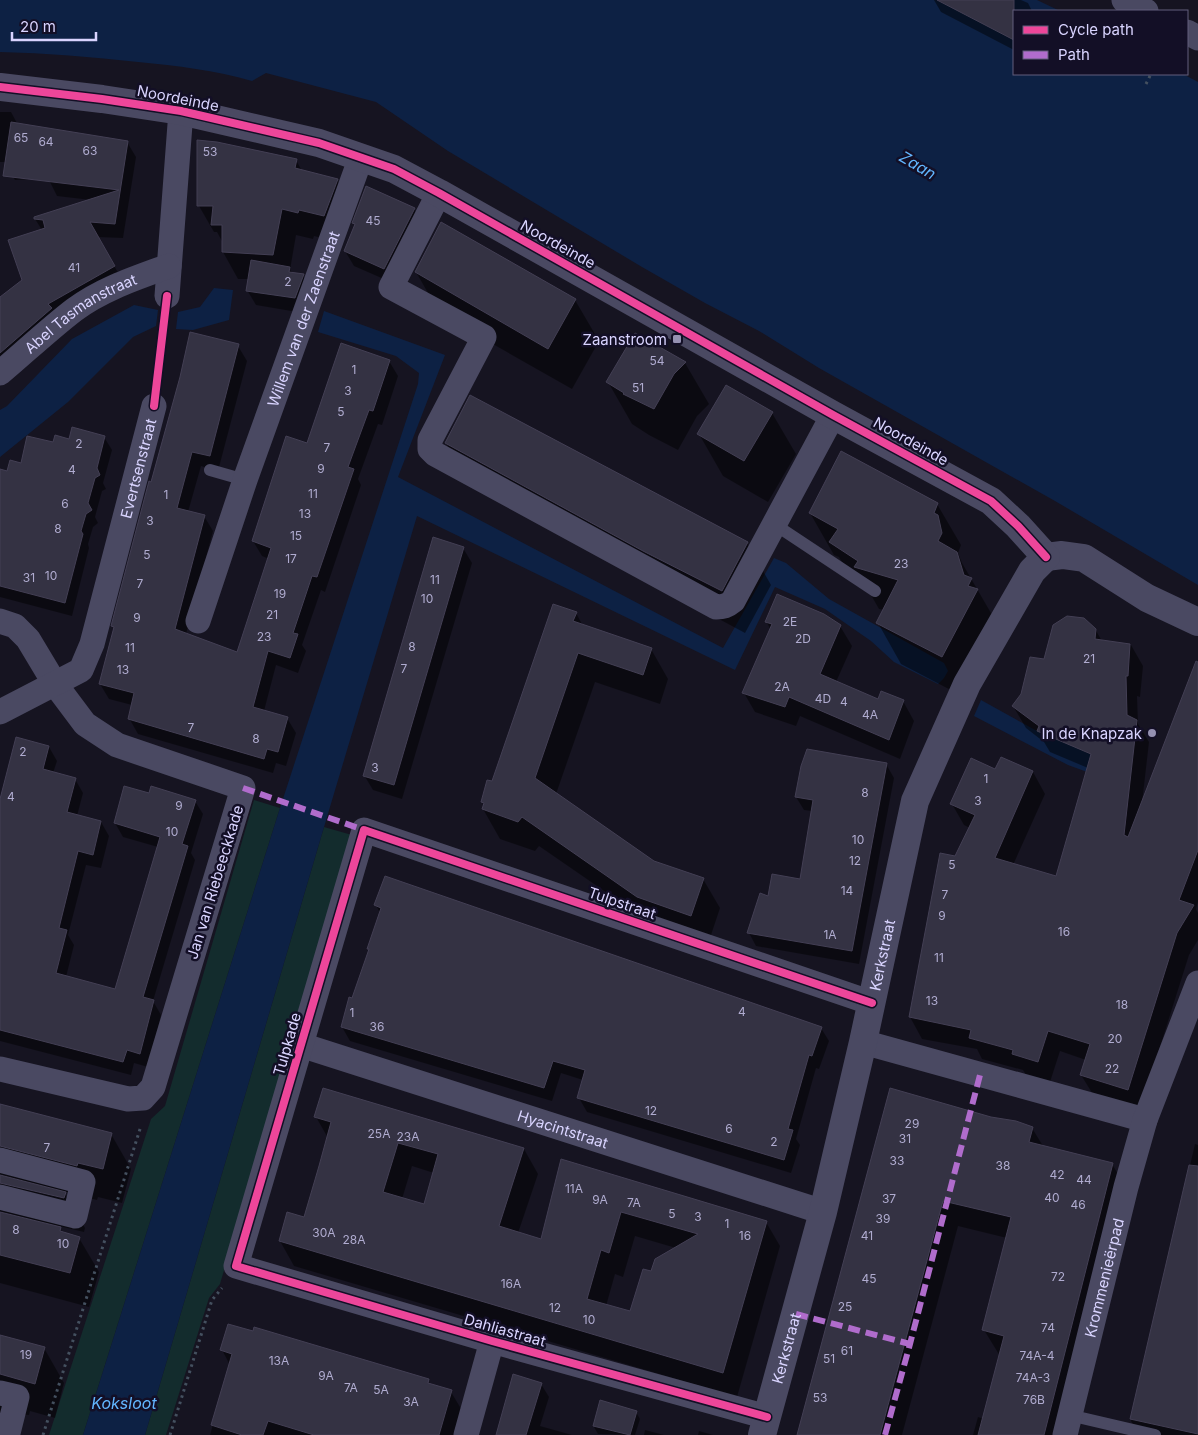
<svg xmlns="http://www.w3.org/2000/svg" width="1198" height="1435" font-family="Inter,sans-serif">
<style>
.green{fill:#132c2d}
.water{fill:#0d2144}
.shadow{fill:#0007;fill-rule:evenodd}
.building{fill:#343243;stroke:#433f54;fill-rule:evenodd}
.lines{fill:none;stroke-linecap:round;stroke-linejoin:round}
.path{stroke:#44505f;stroke-width:3;stroke-dasharray:2.5 4;stroke-linecap:butt}
.service{stroke:#4a4962;stroke-width:12}
.minor{stroke:#4a4962;stroke-width:25}
.tertiary{stroke:#4a4962;stroke-width:28}
.quiet{stroke:#b06ccc;stroke-width:6;stroke-dasharray:12 6;stroke-linecap:butt}
.cycleway-casing{stroke:#130f26;stroke-width:11}
.cycleway{stroke:#ed469a;stroke-width:8}
.poi-dot{fill:#9591b1;stroke:#130f26;stroke-width:2}
.labels{text-anchor:middle;dominant-baseline:central;stroke-width:5;stroke-linejoin:round;paint-order:stroke}
.number-label{font-size:12px;fill:#b0acd0}
.street-label{font-size:15px;fill:#d9d4ff;stroke:#130f26}
.poi-label{font-size:15px;fill:#d9d4ff;stroke:#130f26;text-anchor:end}
.water-label{font-size:16px;font-style:italic;fill:#62b6ff;stroke:#130f26}
</style>
<rect width="100%" height="100%" fill="#161421"/>
<path class="green" d="M254,800L280,808L83,1435H49L151,1119L165,1106Z
M324,827L352,835L220,1284L209,1298L166,1435H145Z"/>
<path class="water" d="M0,0H1037L1060,11H1014V74H1183L1198,82V585L1055,501L819,368L759,331L705,303L642,267L448,151L376,102L266,73L252,81C215,70 177,66 138,62C92,57 46,53 0,52Z
M214,288L233,290L229,320L193,330L176,329L178,312L200,307Z
M134,305L158,310L156,326L133,337L68,402L0,457V410L7,406L72,339Z
M324,311L445,355L398,477L723,648L774,558L786,563L829,599L944,663L948,671L944,678L938,684L894,662L871,641L825,609L775,587L735,670L417,516L324,827L145,1435H83L280,808L418,384L419,373L396,356L318,332Z
M981,700L1037,731L1118,766L1112,781L1068,765L974,716Z"/>
<path class="shadow" d="M934,0H1021L1028,3L1032,11H1014V50L941,12Z
M0,112H11L18,125L127,142L136,157L123,238L97,237L123,281L0,375V299L23,280L42,230L35,219L91,200L57,196L48,178L15,180L6,165V162H0Z
M296,160L302,171L337,180L352,206L339,242L314,236L313,239L296,235L290,270L293,273L303,276L311,290L303,313L256,305L247,290L249,279H238L223,252V243L217,232H214L199,206Z
M414,209L423,224L393,283L354,266L345,251L356,226L354,223Z
M416,272L575,300L599,341L572,389L440,314Z
M635,335L685,363L709,404L697,416L678,450L649,435L632,424L608,382Z
M238,346L247,361L218,471L201,466L188,512L204,516L213,531L186,634L238,654L269,559L262,556L253,541L308,444L389,361L398,376L382,425L378,424L358,479L361,485L325,592L321,590L302,645L306,651L298,673L276,665L264,711L287,718L296,733L286,766L276,763L273,773L138,734L129,718L132,705L109,699L100,684L115,629L113,626L152,484Z
M772,413L796,454L768,502L723,476L699,434Z
M104,437L112,450L103,483L106,489L102,491L95,517L98,523L93,527L88,544L89,548L72,616L0,597V471L8,473L54,444Z
M446,443L747,543L771,585L745,633L470,485Z
M937,504L961,545L958,553L962,563L995,620L966,698L901,664L878,623L884,610L879,609L871,595L854,584L839,557L834,555L810,513Z
M463,548L472,563L402,799L373,790L364,775Z
M576,613L583,626L651,649L668,679L660,704L595,682L556,794L654,862L703,879L720,908L708,944L655,926L539,846L535,851L500,839L483,809L484,806L482,802Z
M766,621L840,626L852,646L836,682L878,701H903L914,721L900,759L800,716L796,726L755,712L744,693L771,630Z
M1095,629L1102,641L1131,645L1143,666L1140,697L1137,696L1138,724L1149,742L1142,803L1198,660V902L1196,909L1198,913V940L1189,955L1140,1110L1094,1096L1081,1075L1086,1060L1060,1051L1050,1082L1026,1075L1023,1070L982,1059L977,1049L922,1039L910,1017L956,858L970,828L964,825L952,804L996,771L1002,758L1033,772L1045,794L1013,865L1057,878L1088,768L1050,752L1044,742L1026,728L1013,706L1045,660Z
M49,747L57,761L53,773L75,779L83,793L77,816L101,822L109,836L101,868L86,865L68,935L74,945L66,977L115,990L158,847L123,837L115,823L149,795L195,801L203,814L191,853L195,860L153,1001L161,1015L148,1067L134,1063L131,1075L0,1041V804Z
M886,764L894,778L859,964L756,946L749,933L769,898L801,881L812,811L804,810L796,797Z
M376,905L821,1028L829,1041L819,1069L816,1068L796,1139L800,1145L791,1173L587,1112L579,1098L583,1080L561,1073L552,1101L350,1041L342,1027L353,1000L380,913Z
M891,1090L1032,1128L1043,1146L1112,1164L1127,1189L1065,1435H973L978,1417L984,1419L1000,1356L984,1330L1007,1238L958,1226L902,1435H798Z
M0,1105L111,1134L131,1169L122,1203L98,1197L97,1200L63,1191L85,1228L84,1232L59,1226L63,1234L79,1238L99,1272L89,1307L0,1283Z
M316,1117L524,1149L538,1174L518,1233L541,1240L562,1161L766,1222L780,1246L737,1397L294,1266L280,1241L305,1218L328,1138ZM412,1166L434,1173L425,1206L402,1199ZM635,1236L676,1248L652,1272L631,1313L606,1306L615,1274L623,1277Z
M1195,1144L1198,1145V1435H1139L1131,1421Z
M0,1337L44,1348L64,1383L55,1418L30,1411L29,1415L16,1414L0,1435Z
M222,1350L428,1380L431,1385L451,1392L469,1422L465,1435H210L230,1365Z
M541,1384L549,1397L540,1426L572,1435H497Z
M601,1402L636,1412L640,1419L635,1435L598,1434L594,1427Z
M645,1430L664,1435H644Z
M699,1431L713,1435H698Z"/>
<path class="building" d="M937,0H1014V40Z
M11,122L128,141L115,224L90,222L115,266L48,304L52,308L0,353V297L22,280L8,240L45,228L43,220L34,219V217L119,190L3,176Z
M197,140L217,142L297,159L295,168L338,179L324,216L299,210L298,213L282,209L273,255L222,252V225H211L213,206H197Z
M366,186L415,208L384,269L344,251L355,224L352,223Z
M441,222L576,299L548,349L415,272Z
M251,260L290,267L289,272L304,274L295,298L246,291Z
M190,332L239,344L210,456L192,452L177,508L205,515L175,629L237,652L271,548L252,541L286,436L307,443L341,343L390,360L373,411L369,410L348,467L354,469L317,577L312,576L293,633L298,634L290,658L268,651L253,707L288,717L278,752L267,749L264,759L128,719L134,693L99,684L114,627L111,626L149,481L151,482L180,377Z
M635,333L686,362L674,374L654,409L623,394L624,393L606,382Z
M726,385L773,412L744,461L697,434Z
M470,395L748,542L722,591L643,551L445,443Z
M72,427L105,436L97,468L100,475L95,478L88,503L92,510L86,514L81,531L83,534L65,603L0,586V469L7,471L10,460L21,463L27,436L53,442L55,435L69,439Z
M841,451L938,503L934,513L938,515L942,533L938,541L957,552L964,575L972,578L968,586L978,589L942,657L876,623L898,580L854,567L858,561L829,542L838,529L809,513Z
M433,537L464,547L394,785L363,776Z
M777,594L824,614L841,625L820,674L878,699L881,691L904,700L889,740L789,697L785,707L742,693L772,624L765,622Z
M553,604L577,612L573,621L652,648L643,675L578,653L535,778L654,861L704,878L691,916L637,897L522,817L518,822L482,809L484,803L481,802L487,780L492,781Z
M1067,616L1084,618L1096,629L1095,639L1130,644L1128,676H1126L1127,715L1137,720L1124,835L1128,837L1196,661L1198,662V850L1179,900L1194,905L1177,933L1128,1090L1080,1075L1090,1044L1048,1031L1038,1062L1012,1054L1013,1050L969,1038L971,1030L909,1017L940,853L955,856L975,815L950,804L971,758L995,769L1001,757L1033,771L995,858L1056,876L1091,754L1037,731L1039,726L1012,706L1021,694L1030,657L1044,659L1053,625Z
M16,737L49,746L43,769L76,778L67,812L101,821L93,855L78,851L59,928L67,930L56,973L115,989L160,837L114,823L124,786L149,793L151,786L196,800L182,844L188,846L143,997L154,1000L140,1054L127,1050L123,1062L0,1030V799Z
M807,749L887,763L852,951L747,933L760,893L768,896L772,874L800,879L813,800L795,797L801,766Z
M385,876L822,1027L812,1056L809,1055L788,1129L793,1130L784,1160L577,1098L585,1070L553,1061L544,1088L341,1027L349,997L352,998L369,949H367L381,908L374,905Z
M323,1088L524,1148L499,1226L541,1239L561,1159L767,1221L723,1373L279,1241L287,1212L304,1217L319,1166L331,1122L314,1117ZM398,1143L438,1154L424,1204L383,1192ZM621,1212L698,1234L655,1259L651,1271L643,1269L630,1311L587,1299L601,1250L609,1253Z
M890,1088L991,1117L1016,1121L1033,1127L1029,1142L1113,1163L1044,1435H978L1004,1336L982,1330L1011,1217L943,1201L880,1435H797Z
M0,1104L112,1133L103,1169L78,1163L77,1166L0,1146Z
M1189,1165L1198,1166V1434L1130,1419Z
M0,1175L66,1192L64,1198L0,1183Z
M0,1212L61,1227L60,1231L80,1237L70,1273L0,1255Z
M228,1324L253,1331L254,1327L429,1379L428,1383L452,1390L439,1435H314L268,1421L263,1435H242L211,1425L232,1354L220,1350Z
M0,1335L45,1347L35,1384L0,1374Z
M513,1374L542,1383L526,1435H496Z
M600,1400L637,1411L630,1435L593,1426Z"/>
<g class="lines">
<path class="path" d="M1146,84L1151,74
M43,1435L141,1126
M170,1435L212,1300L222,1288"/>
<path class="service" d="M210,470L245,480
M774,524L875,591
M1069,1415L1155,1435"/>
<g class="minor">
<path d="M1124,0L1146,11"/>
<path d="M1187,32L1198,38"/>
<path d="M439,193L391,287L484,337L430,440V449L435,454L716,607C723,607 727,606 733,601L833,415"/>
<path d="M167,296L181,111"/>
<path id="s1" d="M0,373C25,352 48,330 74,310C102,289 136,278 169,266"/>
<path d="M0,621L15,626L28,639L55,684L85,724L117,745L243,788L153,1087L143,1098L128,1099L0,1069"/>
<path id="s2" d="M198,621L245,480L361,157"/>
<path id="s3" d="M0,712L81,670L92,644L154,406"/>
<path d="M863,1042L1145,1120"/>
<path id="s4" d="M301,1045L823,1212"/>
<path d="M0,1160L83,1182L75,1216L0,1197"/>
<path d="M0,1393L17,1397L8,1433L0,1430"/>
<path d="M767,1417L492,1341L236,1266L364,830L872,1003"/>
<path d="M466,1435L492,1341"/>
<path id="s5" d="M1065,1435L1126,1187L1145,1120L1198,983"/>
</g>
<g class="tertiary">
<path d="M0,87L102,99L181,111L319,143L394,169L439,193L833,415L991,501L1018,526L1046,557"/>
<path d="M1046,557L1062,555L1084,558L1147,598L1198,622"/>
<path id="s6" d="M762,1435L823,1212L863,1042L915,801L967,684L1032,571L1046,557"/>
</g>
<path class="quiet" d="M243,788L364,830
M796,1314L910,1344
M885,1435L910,1344L980,1075"/>
<g class="cycleway-casing">
<path id="cycleway" d="M0,87L102,99L181,111L319,143L394,169L439,193L833,415L991,501L1018,526L1046,557
M154,406L167,296
M767,1417L492,1341L236,1266L364,830L872,1003"/>
</g>
<use href="#cycleway" class="cycleway"/>
</g>
<g class="poi-dot">
<rect x="672" y="334" width="10" height="10" rx="2.5"/>
<circle cx="1152" cy="733" r="5"/>
</g>
<g class="labels">
<g class="number-label">
<text x="21" y="137">65</text>
<text x="46" y="141">64</text>
<text x="90" y="150">63</text>
<text x="210" y="151">53</text>
<text x="373" y="220">45</text>
<text x="74" y="267">41</text>
<text x="288" y="281">2</text>
<text x="657" y="360">54</text>
<text x="354" y="369">1</text>
<text x="638" y="387">51</text>
<text x="348" y="390">3</text>
<text x="341" y="411">5</text>
<text x="79" y="443">2</text>
<text x="327" y="447">7</text>
<text x="321" y="468">9</text>
<text x="72" y="469">4</text>
<text x="313" y="493">11</text>
<text x="166" y="494">1</text>
<text x="65" y="503">6</text>
<text x="305" y="513">13</text>
<text x="150" y="520">3</text>
<text x="58" y="528">8</text>
<text x="296" y="535">15</text>
<text x="147" y="554">5</text>
<text x="291" y="558">17</text>
<text x="901" y="563">23</text>
<text x="51" y="575">10</text>
<text x="29" y="577">31</text>
<text x="435" y="579">11</text>
<text x="140" y="583">7</text>
<text x="280" y="593">19</text>
<text x="427" y="598">10</text>
<text x="272" y="614">21</text>
<text x="137" y="617">9</text>
<text x="790" y="621">2E</text>
<text x="264" y="636">23</text>
<text x="803" y="638">2D</text>
<text x="412" y="646">8</text>
<text x="130" y="647">11</text>
<text x="1089" y="658">21</text>
<text x="404" y="668">7</text>
<text x="123" y="669">13</text>
<text x="782" y="686">2A</text>
<text x="823" y="698">4D</text>
<text x="844" y="701">4</text>
<text x="870" y="714">4A</text>
<text x="191" y="727">7</text>
<text x="256" y="738">8</text>
<text x="23" y="751">2</text>
<text x="375" y="767">3</text>
<text x="986" y="778">1</text>
<text x="865" y="792">8</text>
<text x="11" y="796">4</text>
<text x="978" y="800">3</text>
<text x="179" y="805">9</text>
<text x="172" y="831">10</text>
<text x="858" y="839">10</text>
<text x="855" y="860">12</text>
<text x="952" y="864">5</text>
<text x="847" y="890">14</text>
<text x="945" y="894">7</text>
<text x="942" y="915">9</text>
<text x="1064" y="931">16</text>
<text x="830" y="934">1A</text>
<text x="939" y="957">11</text>
<text x="932" y="1000">13</text>
<text x="1122" y="1004">18</text>
<text x="742" y="1011">4</text>
<text x="352" y="1012">1</text>
<text x="377" y="1026">36</text>
<text x="1115" y="1038">20</text>
<text x="1112" y="1068">22</text>
<text x="651" y="1110">12</text>
<text x="912" y="1123">29</text>
<text x="729" y="1128">6</text>
<text x="379" y="1133">25A</text>
<text x="408" y="1136">23A</text>
<text x="905" y="1138">31</text>
<text x="774" y="1141">2</text>
<text x="47" y="1147">7</text>
<text x="897" y="1160">33</text>
<text x="1003" y="1165">38</text>
<text x="1057" y="1174">42</text>
<text x="1084" y="1179">44</text>
<text x="574" y="1188">11A</text>
<text x="1052" y="1197">40</text>
<text x="889" y="1198">37</text>
<text x="600" y="1199">9A</text>
<text x="634" y="1202">7A</text>
<text x="1078" y="1204">46</text>
<text x="672" y="1213">5</text>
<text x="698" y="1216">3</text>
<text x="883" y="1218">39</text>
<text x="727" y="1223">1</text>
<text x="16" y="1229">8</text>
<text x="324" y="1232">30A</text>
<text x="745" y="1235">16</text>
<text x="867" y="1235">41</text>
<text x="354" y="1239">28A</text>
<text x="63" y="1243">10</text>
<text x="1058" y="1276">72</text>
<text x="869" y="1278">45</text>
<text x="511" y="1283">16A</text>
<text x="845" y="1306">25</text>
<text x="555" y="1307">12</text>
<text x="589" y="1319">10</text>
<text x="1048" y="1327">74</text>
<text x="847" y="1350">61</text>
<text x="26" y="1354">19</text>
<text x="1037" y="1355">74A-4</text>
<text x="829" y="1358">51</text>
<text x="279" y="1360">13A</text>
<text x="326" y="1375">9A</text>
<text x="1033" y="1377">74A-3</text>
<text x="351" y="1387">7A</text>
<text x="381" y="1389">5A</text>
<text x="820" y="1397">53</text>
<text x="1034" y="1399">76B</text>
<text x="411" y="1401">3A</text>
</g>
<g class="street-label">
<text transform="translate(178 98) rotate(11)">Noordeinde</text>
<text transform="translate(558 244) rotate(29)">Noordeinde</text>
<text stroke="none"><textPath href="#s1" startOffset="101">Abel Tasmanstraat</textPath></text>
<text stroke="none"><textPath href="#s2" startOffset="320">Willem van der Zaenstraat</textPath></text>
<text transform="translate(911 441) rotate(29)">Noordeinde</text>
<text stroke="none"><textPath href="#s3" startOffset="301">Evertsenstraat</textPath></text>
<text transform="translate(215 882) rotate(-73)">Jan van Riebeeckkade</text>
<text transform="translate(622 903) rotate(19)">Tulpstraat</text>
<text stroke="none"><textPath href="#s6" startOffset="495">Kerkstraat</textPath></text>
<text transform="translate(287 1044) rotate(-74)">Tulpkade</text>
<text stroke="none"><textPath href="#s4" startOffset="275">Hyacintstraat</textPath></text>
<text stroke="none"><textPath href="#s5" startOffset="162">Krommenieërpad</textPath></text>
<text transform="translate(505 1330) rotate(16)">Dahliastraat</text>
<text stroke="none"><textPath href="#s6" startOffset="90">Kerkstraat</textPath></text>
</g>
<g class="poi-label">
<text x="667" y="339">Zaanstroom</text>
<text x="1142" y="733">In de Knapzak</text>
</g>
<g class="water-label">
<text transform="translate(918 165) rotate(31)">Zaan</text>
<text x="124" y="1403">Koksloot</text>
</g>
</g>
<rect x="1013" y="10" width="175" height="65" fill="#130f26" stroke="#625e7d"/>
<rect x="1023" y="26" width="25" height="8" fill="#ed469a" stroke="#625e7d"/>
<text x="1058" y="35" font-size="15" fill="#d9d4ff">Cycle path</text>
<rect x="1023" y="51" width="25" height="8" fill="#b06ccc" stroke="#625e7d"/>
<text x="1058" y="60" font-size="15" fill="#d9d4ff">Path</text>
<path d="M12 32v8h84v-8" fill="none" stroke="#d9d4ff" stroke-width="2.5"/>
<text x="20" y="32" font-size="15" fill="#d9d4ff" stroke="#130f26" stroke-width="4" paint-order="stroke">20 m</text>
</svg>
